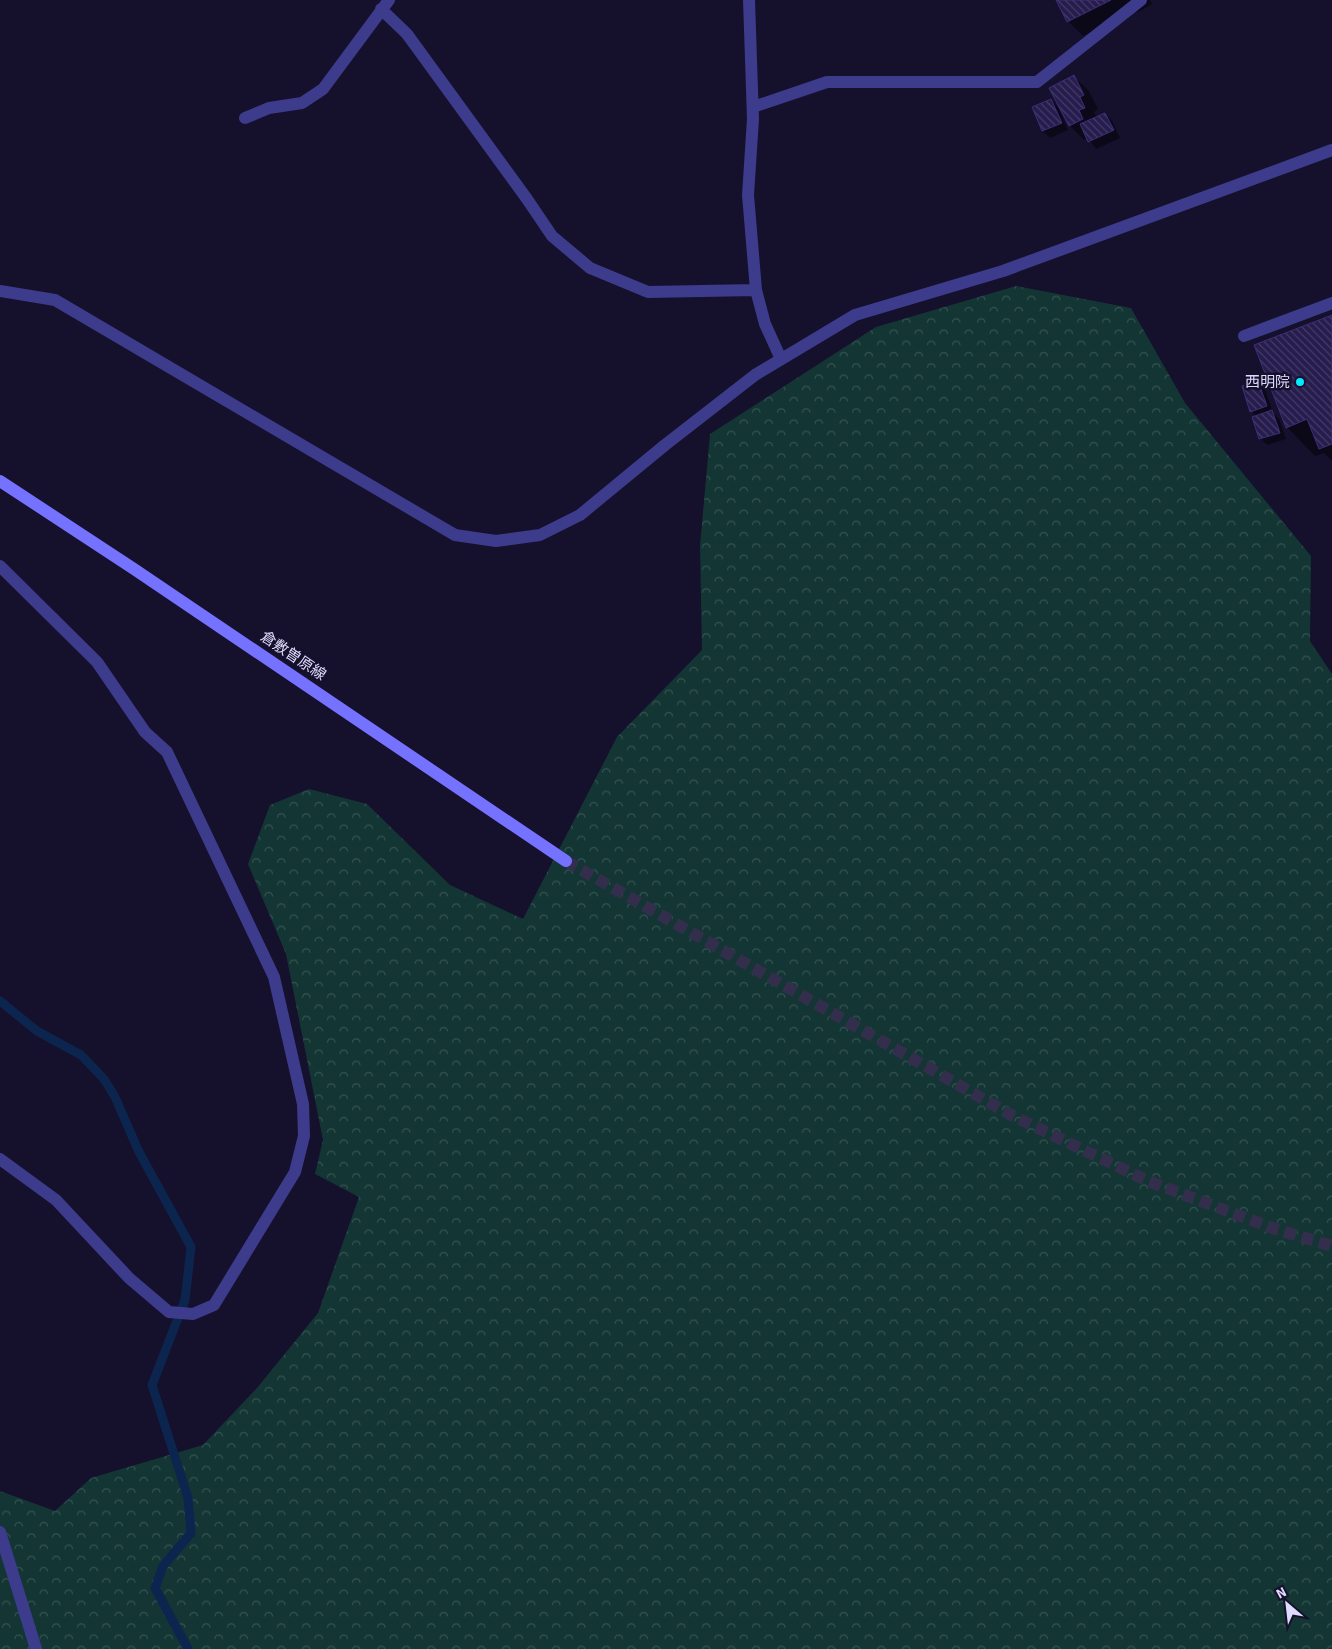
<svg xmlns="http://www.w3.org/2000/svg" width="1332" height="1649" font-family="'Source Sans 3','Noto Sans JP',sans-serif">
<style>
.forest{fill:url(#forest-crowns)}
.shadow{fill:#0007}
.lines{fill:none;stroke-linecap:round;stroke-linejoin:round}
.stream{stroke:#0c254f;stroke-width:9}
.building{fill:url(#building-back-hatch);stroke:#3c2e79}
.secondary-tunnel{stroke:#332e4b;stroke-width:12;stroke-dasharray:12 6;stroke-linecap:butt}
.street{stroke:#3d3b8b;stroke-width:12}
.secondary{stroke:#7472ff;stroke-width:12}
.poi-dot{fill:#07e8ff;stroke:#15102b;stroke-width:2}
.labels{text-anchor:middle;dominant-baseline:central;stroke-width:5;stroke-linejoin:round;paint-order:stroke}
.poi-label{font-size:15px;fill:#dfdbff;stroke:#15102b;text-anchor:end}
.street-label{font-size:15px;fill:#dfdbff;stroke:#15102b}
</style>
<defs>
<pattern id="forest-crowns" width="20" height="18" patternUnits="userSpaceOnUse" patternTransform="scale(1.25)"><rect width="20" height="18" fill="#133634"/><path d="M2 6a3 3 0 1 1 6 0M12 15a3 3 0 1 1 6 0" fill="none" stroke="#355252"/></pattern>
<pattern id="building-back-hatch" width="6" height="6" patternUnits="userSpaceOnUse" patternTransform="scale(1.25)"><rect width="6" height="6" fill="#261c4d"/><path d="M-1 5l2 2M0 0l6 6M5-1l2 2" fill="none" stroke="#453c68"/></pattern>
</defs>
<rect width="100%" height="100%" fill="#15102b"/>
<path class="forest" d="M1016,286L1131,308L1185,403L1311,556L1310,641L1332,674V1649H0V1491L55,1511L91,1478L203,1445L257,1388L318,1313L359,1197L315,1174L323,1140L286,954L248,864L270,805L309,789L367,804L450,885L523,919L617,737L702,650L700,546L710,434L876,327Z"/>
<path class="shadow" d="M1058,0H1126L1132,11L1083,36L1068,21Z
M1126,0H1150L1152,4L1138,12Z
M1074,77L1089,91L1098,109L1094,112L1097,118L1105,114L1112,121L1120,138L1096,149L1088,138L1084,140L1070,126Z
M1051,100L1058,107L1068,130L1050,138L1043,131Z
M1332,316V461L1324,453L1315,456L1287,427Z
M1258,382L1265,389L1273,413L1279,419L1286,439L1267,445L1260,438L1257,417L1252,411Z"/>
<g class="lines">
<path class="stream" d="M0,1001L37,1031L81,1055L104,1079L115,1097L139,1152L191,1247L185,1300L152,1385L188,1498L191,1533L163,1566L155,1588L188,1649"/>
</g>
<path class="building" d="M1056,0H1111L1067,22Z
M1074,75L1084,95L1080,97L1085,108L1079,110L1083,119L1069,126L1049,88Z
M1051,99L1062,123L1042,131L1032,107Z
M1105,113L1114,130L1088,142L1080,124Z
M1332,315V444L1319,449L1307,419L1286,428L1254,345Z
M1258,381L1267,406L1250,412L1242,386Z
M1272,410L1280,433L1259,439L1252,417Z"/>
<g class="lines">
<path class="secondary-tunnel" d="M566,861L1013,1116L1148,1181L1275,1229L1332,1246"/>
<path class="street" d="M749,0L753,119L748,195L756,290L765,324L781,359
M381,9L407,34L527,199L552,236L590,268L648,292L756,290
M753,107L827,82H1037L1141,0
M245,118L269,108L302,103L323,89L389,0
M0,291L55,300L455,535L496,541L540,535L580,515L665,445L755,375L855,315L1003,271L1332,150
M1244,336L1332,303
M0,566L97,662L145,732L167,752L274,977L303,1104L304,1136L295,1172L214,1305L193,1314L169,1312L129,1278L56,1200L0,1159
M0,1532L36,1649"/>
<path class="secondary" d="M0,481L134,569L566,861"/>
</g>
<circle class="poi-dot" cx="1300" cy="382" r="5"/>
<g class="labels">
<g class="poi-label">
<text x="1290" y="382">西明院</text>
</g>
<g class="street-label">
<text transform="translate(293 656) rotate(34)">倉敷曽原線</text>
</g>
</g>
<g transform="translate(1287 1604) rotate(332)" stroke="#15102b" stroke-width="4" paint-order="stroke">
<path d="M0-4L9 19L0 12L-9 19Z" fill="#dfdbff"/>
<text y="-8" font-size="14" font-weight="bold" text-anchor="middle" fill="#dfdbff">N</text>
</g>
</svg>
